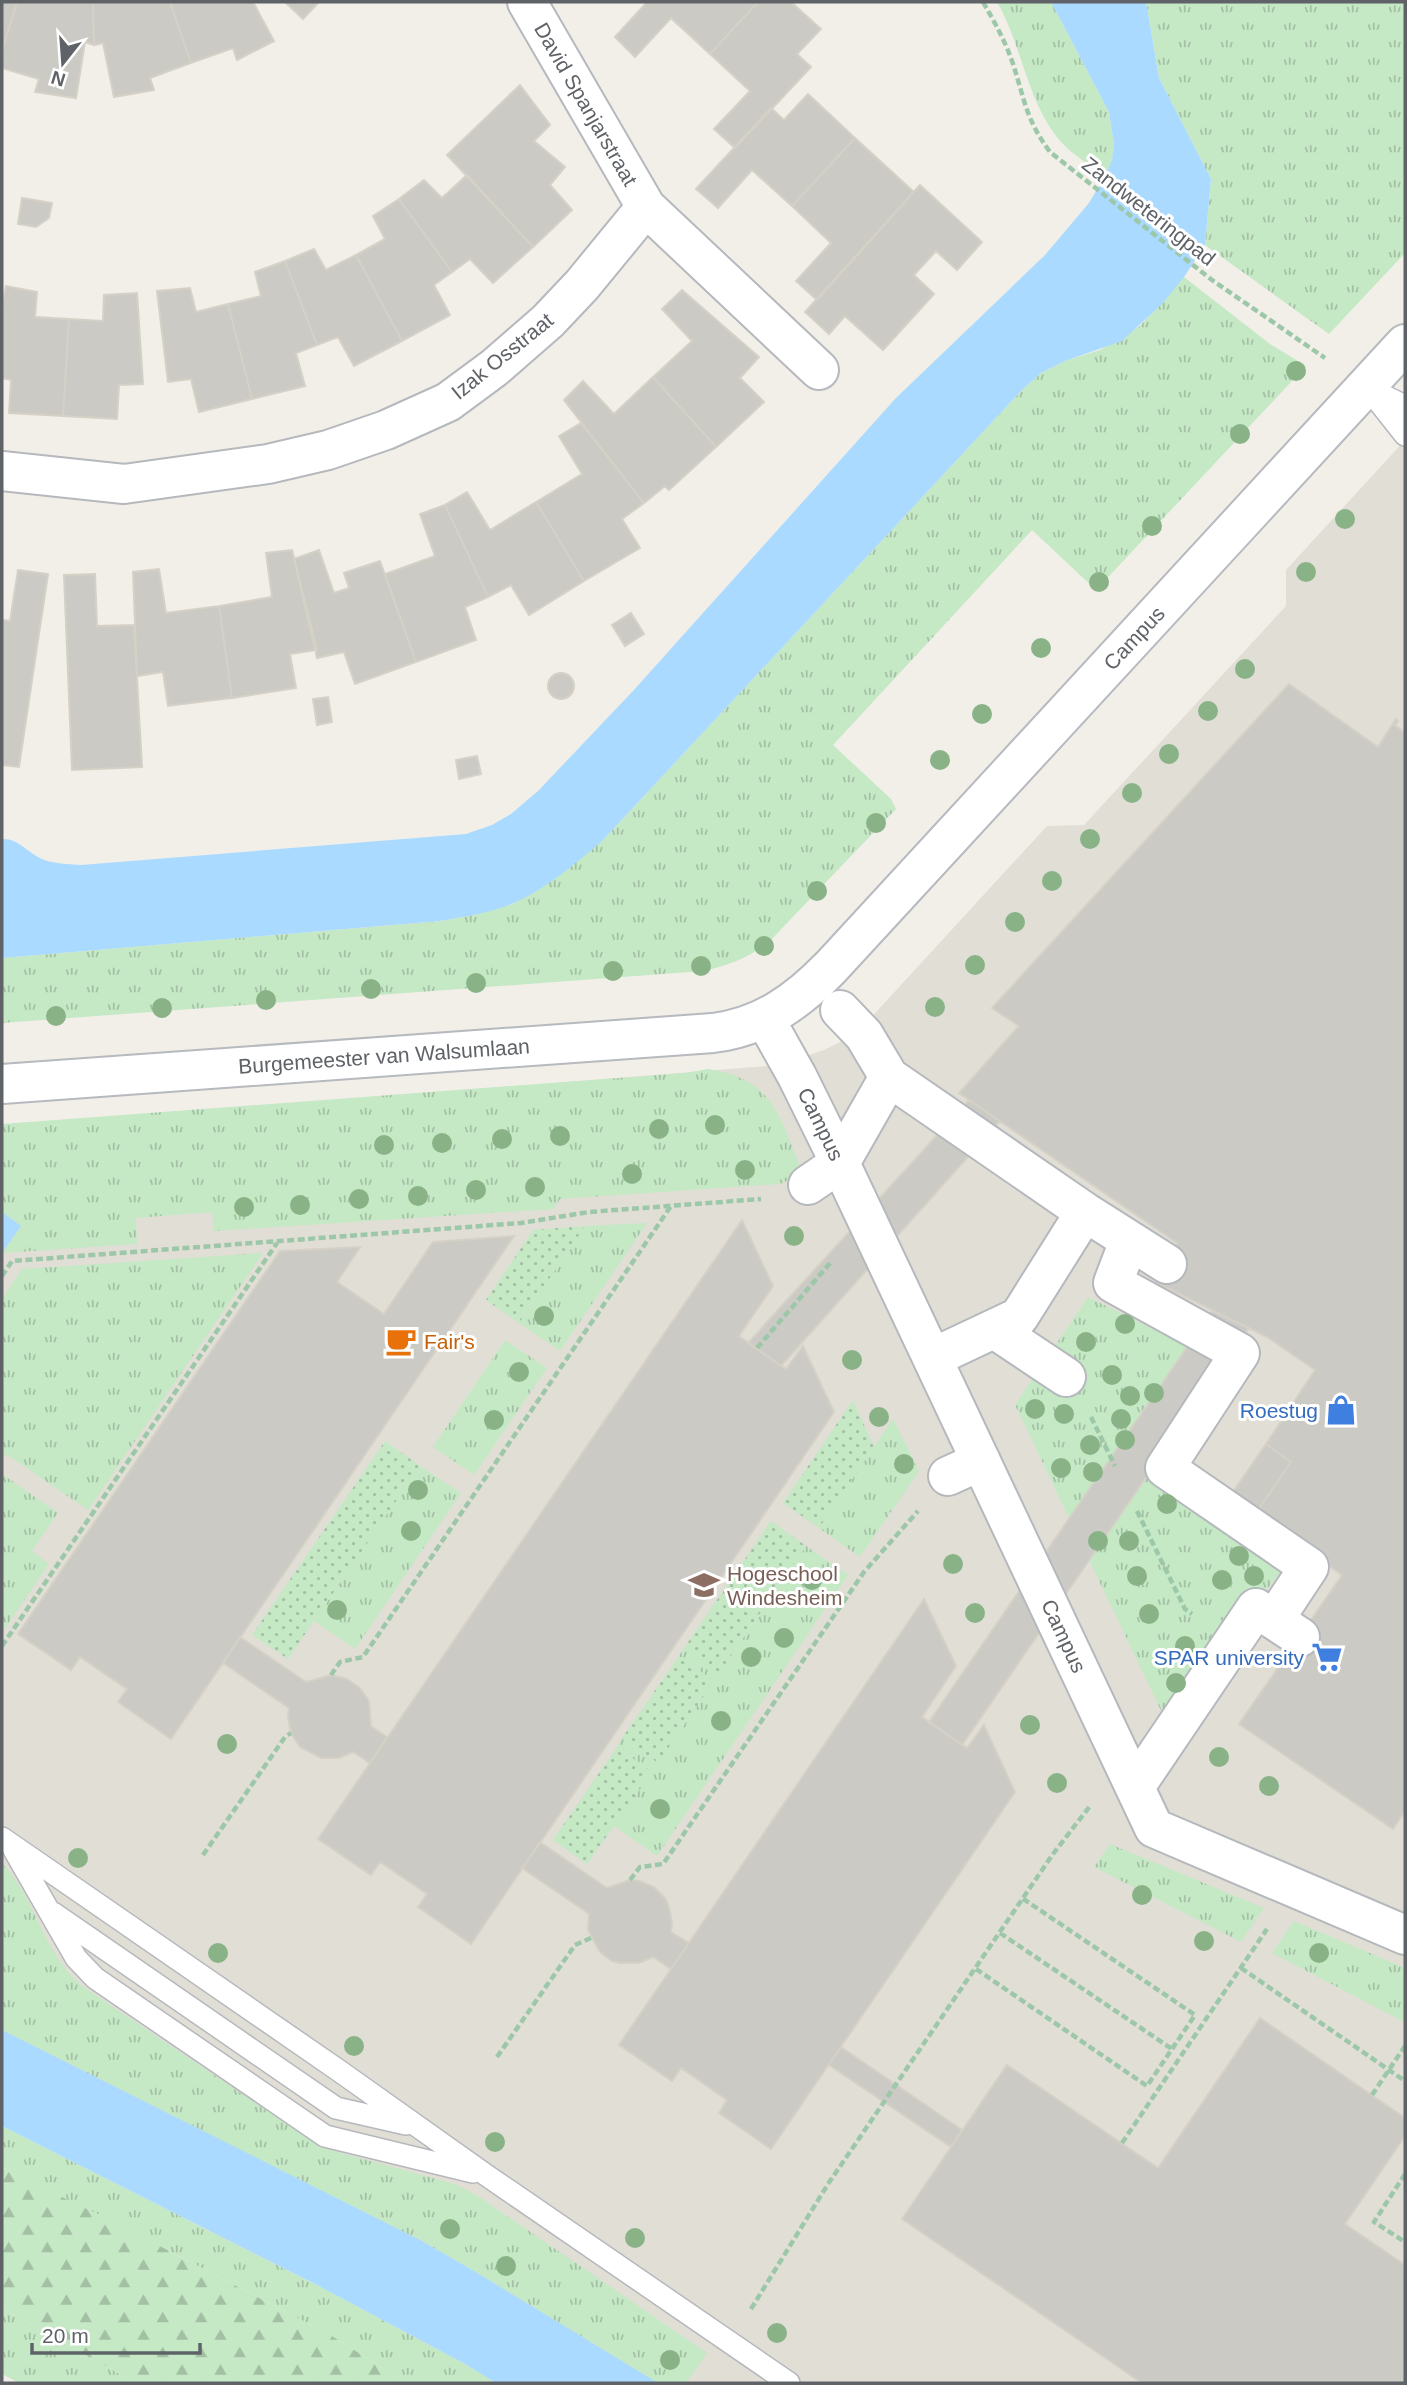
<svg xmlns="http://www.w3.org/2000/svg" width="1407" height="2385" font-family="Helvetica,sans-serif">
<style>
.education{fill:#e1ded6}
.grass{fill:url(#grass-tufts)}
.forest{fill:url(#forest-firs)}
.garden{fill:url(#garden-dots)}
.water{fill:#aadaff}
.building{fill:#cccac5;stroke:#d6d1c6;stroke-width:2}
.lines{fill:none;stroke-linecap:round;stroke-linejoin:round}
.lane-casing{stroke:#b5b8bc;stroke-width:24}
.street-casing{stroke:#b5b8bc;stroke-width:42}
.secondary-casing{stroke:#b6babf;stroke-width:42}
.path{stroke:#9cc7a9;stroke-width:4.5;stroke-dasharray:7 3.5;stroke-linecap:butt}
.lane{stroke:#fff;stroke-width:21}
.street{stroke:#fff;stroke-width:38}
.secondary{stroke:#fff;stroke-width:38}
.tree{fill:#89b387}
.labels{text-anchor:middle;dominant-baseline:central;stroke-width:6;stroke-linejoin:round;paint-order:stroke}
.street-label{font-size:21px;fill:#5f6368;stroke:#fff}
.food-label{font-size:21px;fill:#c56008;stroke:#fff;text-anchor:start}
.shop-label{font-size:21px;fill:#366cbe;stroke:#fff;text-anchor:end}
.education-label{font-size:21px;fill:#785e54;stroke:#fff;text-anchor:start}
</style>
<defs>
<pattern id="grass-tufts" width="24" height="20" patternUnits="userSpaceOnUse" patternTransform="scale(1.75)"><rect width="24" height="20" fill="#c5e8c5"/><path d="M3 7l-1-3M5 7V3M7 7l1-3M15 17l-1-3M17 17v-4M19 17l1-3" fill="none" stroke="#a3c0a4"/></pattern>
<pattern id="forest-firs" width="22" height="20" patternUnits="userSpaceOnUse" patternTransform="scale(1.75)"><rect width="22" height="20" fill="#c5e8c5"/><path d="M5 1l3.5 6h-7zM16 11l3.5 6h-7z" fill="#a3c0a4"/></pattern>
<pattern id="garden-dots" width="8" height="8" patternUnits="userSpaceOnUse" patternTransform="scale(1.75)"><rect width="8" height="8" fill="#c5e8c5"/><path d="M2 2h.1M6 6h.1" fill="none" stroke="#a3c0a4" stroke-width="1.8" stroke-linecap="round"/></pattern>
</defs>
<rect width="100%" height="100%" fill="#f1efe8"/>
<path class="education" d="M1405,440V2383H653L2,2042V1127L780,1065L824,1050L855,1035L1047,826L1084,825L1286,606V570Z"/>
<path class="grass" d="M997,2H1051L1109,112L1114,145L1112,160L1105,176C1092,166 1074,156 1062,143C1027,104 1023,47 997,2Z
M1146,2H1405V253L1329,334L1205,245L1211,179L1159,78Z
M1184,277L1270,344L1306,366L1096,590L1032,530L833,745L891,799L896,809L767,944C747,958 728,966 703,971L2,1023V958L441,921L477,914L513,904L602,841L1023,389L1041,373L1065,361L1100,350L1140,326Z
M708,1069C775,1079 780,1118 803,1174L780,1184L560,1199L553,1209L214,1231L212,1212L136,1218L137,1244L2,1253L21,1226L2,1212V1124L685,1073Z
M647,1223L560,1351L519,1323L585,1226Z
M263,1253L88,1510L6,1454L2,1459V1299L22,1269Z
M1088,1297L1207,1356L1131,1466L1282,1570L1166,1721L1015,1405Z
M505,1340L547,1368L474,1475L433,1447Z
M893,1419L919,1471L860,1557L819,1528Z
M420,1466L461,1493L355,1649L314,1621Z
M2,1474L58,1513L32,1551L49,1564L2,1633Z
M806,1546L848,1575L657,1856L614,1826L652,1772L617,1747L622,1738L658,1763L714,1681L679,1656L684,1648L720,1672Z
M1110,1844L1264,1908L1241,1942L1094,1867Z
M2,1863C36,1899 43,1953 82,1986L316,2144L330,2150L455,2184L481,2198L707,2353L686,2383H658L474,2271L420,2240L2,2030Z
M1294,1921L1405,1968L1404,2022L1272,1953Z
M2,2126L315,2284L465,2364L496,2383H406L332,2336L112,2221L2,2168Z
M2,2308L136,2383H19L2,2374Z"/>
<path class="forest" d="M2,2168L112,2221L332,2336L406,2383H136L2,2308Z"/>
<path class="garden" d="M585,1226L519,1323L486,1300L533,1230Z
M853,1400L874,1447L819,1528L783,1503Z
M385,1441L420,1466L288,1659L252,1635Z
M771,1521L806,1546L719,1673L684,1648Z
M679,1656L714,1681L658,1763L622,1738Z
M617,1747L652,1772L587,1864L553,1840Z"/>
<path class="water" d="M1051,2H1146L1159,78L1211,179L1205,245L1184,277L1162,304L1122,341L1065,361L1041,373L1023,389L602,841C575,864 547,888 514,903C491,913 465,916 440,921L2,958V839C18,838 28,853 42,859C54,864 68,864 81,865L466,834L492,825L511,814L538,791L633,691L896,398L1045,255L1089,203L1105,176L1112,160L1114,145L1109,112Z
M2,1212L21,1226L2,1253Z
M2,2030L420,2240L474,2271L658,2383H496L465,2364L315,2284L2,2126Z"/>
<path class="building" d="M2,2H17L2,51Z
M17,2H93L94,45L85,42L76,98L35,92L39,79L2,68V51Z
M93,2H170L191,63L150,78L154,90L114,97L103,43L94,45Z
M170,2H253L274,41L237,60L233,48L191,63Z
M285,2H319L303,19Z
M647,2H758L710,54L671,18L635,57L615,37Z
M758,2H791L821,29L797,54L811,67L735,148L714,129L750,91L710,54Z
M520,85L550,125L534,141L565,167L550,185L572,210L533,247L447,155Z
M808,94L855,138L792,206L752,170L718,208L696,189L771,108L784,120Z
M855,138L914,192L817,300L796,281L831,243L792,206Z
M467,175L533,247L493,283L470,259L452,272L399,199L424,180L442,198Z
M920,185L982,242L957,270L936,251L914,275L934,294L883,350L845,316L829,334L805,312Z
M22,198L52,203L49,218L36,227L18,224Z
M399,199L452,272L434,285L450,315L402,341L356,255L385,239L373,216Z
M314,249L326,270L356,255L402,341L354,366L338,337L317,345L285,261Z
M285,261L317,345L296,353L305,386L252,399L228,304L261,296L255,272Z
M6,286L37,292L35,317L69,319L63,416L9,413L11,380L2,378V308Z
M190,288L196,312L228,304L252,399L199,412L191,379L168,382L157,291Z
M682,290L759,357L740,378L764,402L716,447L653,377L692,341L662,309Z
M137,293L143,384L119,385L117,419L63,416L69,319L103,321L104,295Z
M653,377L716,447L669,490L665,486L644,503L564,400L583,381L614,414Z
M581,423L644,503L622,519L640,548L584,581L536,502L582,474L559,436Z
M467,492L490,530L536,502L584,581L529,615L511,585L488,597L445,505Z
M445,505L488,597L465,607L476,640L416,662L385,574L435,556L420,514Z
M292,550L317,650L290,654L296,688L232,698L219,606L272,597L266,553Z
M319,550L334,593L349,588L344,573L380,561L416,662L355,684L344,652L317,658L294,559Z
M159,569L166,613L219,606L232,698L168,706L163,672L137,676L133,572Z
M18,570L48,574L19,767L2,765V620L10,621Z
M95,574L97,626L134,625L142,767L72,770L64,575Z
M631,613L644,634L625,646L612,625Z
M548 686a13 13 0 1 1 26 0a13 13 0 1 1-26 0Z
M1289,684L1378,747L1396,719L1398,721L1395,725L1405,733V1811L1393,1829L1239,1724L1342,1575L1255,1514L1291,1462L1266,1444L1315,1370L1267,1337L1157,1283L1177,1243L959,1093L1019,1026L992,1008Z
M328,697L332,722L317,725L313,699Z
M477,756L481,774L459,779L456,760Z
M969,1100L1000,1121L781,1366L748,1343Z
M742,1220L773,1286L739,1336L786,1369L803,1346L834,1412L471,1944L418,1907L427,1894L380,1862L371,1875L318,1839Z
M514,1236L171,1739L118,1702L127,1689L80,1657L71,1670L18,1634L280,1251L360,1247L337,1282L384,1314L433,1242Z
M1212,1311L1249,1328L962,1745L929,1722Z
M1266,1444L1291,1462L1255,1514L1229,1498Z
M924,1599L956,1666L922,1717L967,1748L984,1725L1015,1792L771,2149L719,2113L727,2100L681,2068L672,2081L619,2045Z
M240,1637L306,1682L331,1675L347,1679L360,1688L369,1701L371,1726L387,1737L370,1763L353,1752L339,1758H321L300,1747L291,1733L288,1717L289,1708L223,1663Z
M540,1842L607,1888L630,1880L640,1881L654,1887L665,1898L669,1907L672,1923L671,1932L689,1943L671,1969L653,1957L639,1963H620L612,1961L600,1952L588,1930L589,1914L522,1868Z
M1260,2018L1405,2118V2136L1345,2224L1405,2265V2383H1142L902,2219L1007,2065L1158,2168Z
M841,2047L962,2130L951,2147L829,2065Z"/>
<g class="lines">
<g class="lane-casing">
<path id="lane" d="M1367,387L1405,435
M1372,390L1405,406
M2,1838L338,2070L486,2175L789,2383
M14,1850L76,1958L95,1978L325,2136L473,2172
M53,1913L336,2108L406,2124"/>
</g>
<g class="street-casing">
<path id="street" d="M527,2L646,207
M2,471L124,484L268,464L328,450L386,430L448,402L494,368L548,321L582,285L646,207L819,370
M840,1010L864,1035L889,1077L1085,1212L1167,1264
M765,1019L797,1076L840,1163L1154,1828L1405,1935
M808,1185L840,1163L889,1077
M1129,1241L1113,1283L1240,1353L1165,1468L1309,1567L1274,1620
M994,1329L1066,1377
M932,1358L1019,1317L1085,1212
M948,1476L981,1461
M1135,1787L1256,1608L1300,1637"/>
</g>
<g class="secondary-casing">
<path id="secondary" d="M2,1084L713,1033C762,1027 797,1002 831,967L1405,344"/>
</g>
<path class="path" d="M983,2C994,21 1005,41 1012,61C1025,100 1025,118 1050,152L1212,280L1325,358
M2,1276L12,1261L521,1223L589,1212L761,1199
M757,1348L831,1262
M1091,1417L1115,1466
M1137,1511L1185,1609L1192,1614
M2,1646L277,1243
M331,1675L340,1662L363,1657L671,1206
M203,1855L285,1737L291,1733
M630,1880L640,1867L663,1864L864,1572L918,1511
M1000,1933L1172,2049
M1241,1968L1405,2081
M976,1969L1147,2086L1195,2015L1022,1898
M497,2057L575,1945L591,1938
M1372,2095L1405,2046
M1122,2143L1267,1929
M1405,2174L1374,2222L1405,2242
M751,2309L828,2184L1053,1854L1090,1806"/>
<use href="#lane" class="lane"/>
<use href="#street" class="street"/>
<use href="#secondary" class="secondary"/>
</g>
<g class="tree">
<circle cx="1296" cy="371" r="10"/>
<circle cx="1240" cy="434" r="10"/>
<circle cx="1345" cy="519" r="10"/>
<circle cx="1152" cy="526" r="10"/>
<circle cx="1306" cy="572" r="10"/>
<circle cx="1099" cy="582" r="10"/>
<circle cx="1041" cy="648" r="10"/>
<circle cx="1245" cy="669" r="10"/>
<circle cx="1208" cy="711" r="10"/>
<circle cx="982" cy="714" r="10"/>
<circle cx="1169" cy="754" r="10"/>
<circle cx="940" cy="760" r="10"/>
<circle cx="1132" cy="793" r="10"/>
<circle cx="876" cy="823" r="10"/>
<circle cx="1090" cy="839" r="10"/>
<circle cx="1052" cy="881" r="10"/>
<circle cx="817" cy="891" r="10"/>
<circle cx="1015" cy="922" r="10"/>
<circle cx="764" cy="946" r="10"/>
<circle cx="975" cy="965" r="10"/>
<circle cx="701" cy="966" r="10"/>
<circle cx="613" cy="971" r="10"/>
<circle cx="476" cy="983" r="10"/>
<circle cx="371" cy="989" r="10"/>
<circle cx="266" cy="1000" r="10"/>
<circle cx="935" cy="1007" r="10"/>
<circle cx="162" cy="1008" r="10"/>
<circle cx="56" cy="1016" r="10"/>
<circle cx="715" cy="1125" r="10"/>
<circle cx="659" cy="1129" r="10"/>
<circle cx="560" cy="1136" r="10"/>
<circle cx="502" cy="1139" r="10"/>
<circle cx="442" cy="1143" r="10"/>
<circle cx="384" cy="1145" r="10"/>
<circle cx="745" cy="1170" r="10"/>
<circle cx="632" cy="1174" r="10"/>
<circle cx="535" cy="1187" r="10"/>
<circle cx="476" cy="1190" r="10"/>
<circle cx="418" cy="1196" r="10"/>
<circle cx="359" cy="1199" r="10"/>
<circle cx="300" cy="1205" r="10"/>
<circle cx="244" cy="1207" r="10"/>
<circle cx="794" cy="1236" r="10"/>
<circle cx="544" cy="1316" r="10"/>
<circle cx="1125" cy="1324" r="10"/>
<circle cx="1086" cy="1342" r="10"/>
<circle cx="852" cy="1360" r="10"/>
<circle cx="519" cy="1372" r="10"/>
<circle cx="1112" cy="1375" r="10"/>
<circle cx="1154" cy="1393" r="10"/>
<circle cx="1130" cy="1396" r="10"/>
<circle cx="1035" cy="1409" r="10"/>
<circle cx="1064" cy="1414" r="10"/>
<circle cx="879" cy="1417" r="10"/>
<circle cx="1121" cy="1419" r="10"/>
<circle cx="494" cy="1420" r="10"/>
<circle cx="1125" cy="1440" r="10"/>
<circle cx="1090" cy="1445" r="10"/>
<circle cx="904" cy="1464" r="10"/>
<circle cx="1061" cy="1468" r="10"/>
<circle cx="1093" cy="1472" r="10"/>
<circle cx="418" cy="1490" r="10"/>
<circle cx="1167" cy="1504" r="10"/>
<circle cx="411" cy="1531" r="10"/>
<circle cx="1098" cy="1541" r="10"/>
<circle cx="1129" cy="1541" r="10"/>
<circle cx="1239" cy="1556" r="10"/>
<circle cx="953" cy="1564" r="10"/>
<circle cx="1137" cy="1576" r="10"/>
<circle cx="1254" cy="1576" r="10"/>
<circle cx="812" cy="1580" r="10"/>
<circle cx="1222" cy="1580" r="10"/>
<circle cx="337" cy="1610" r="10"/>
<circle cx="975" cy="1613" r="10"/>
<circle cx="1149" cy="1614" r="10"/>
<circle cx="784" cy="1638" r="10"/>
<circle cx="1185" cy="1646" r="10"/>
<circle cx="751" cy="1657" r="10"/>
<circle cx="1176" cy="1683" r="10"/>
<circle cx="721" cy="1721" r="10"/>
<circle cx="1030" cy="1725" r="10"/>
<circle cx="227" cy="1744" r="10"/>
<circle cx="1219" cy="1757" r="10"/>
<circle cx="1057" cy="1783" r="10"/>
<circle cx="1269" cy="1786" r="10"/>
<circle cx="660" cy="1809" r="10"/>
<circle cx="78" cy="1858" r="10"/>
<circle cx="1142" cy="1895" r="10"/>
<circle cx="1204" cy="1941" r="10"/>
<circle cx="218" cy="1953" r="10"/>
<circle cx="1319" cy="1953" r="10"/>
<circle cx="354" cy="2046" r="10"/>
<circle cx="495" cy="2142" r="10"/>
<circle cx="450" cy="2229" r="10"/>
<circle cx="635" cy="2238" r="10"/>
<circle cx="506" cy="2266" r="10"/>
<circle cx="777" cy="2333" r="10"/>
<circle cx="670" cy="2360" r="10"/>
</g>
<defs>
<g id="cafe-bare" transform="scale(2.415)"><path d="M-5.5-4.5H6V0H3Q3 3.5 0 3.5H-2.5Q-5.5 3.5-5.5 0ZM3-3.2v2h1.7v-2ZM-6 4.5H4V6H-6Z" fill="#e8710a" stroke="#fff" stroke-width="2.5" paint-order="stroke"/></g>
<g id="shop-bare" transform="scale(2.415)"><path d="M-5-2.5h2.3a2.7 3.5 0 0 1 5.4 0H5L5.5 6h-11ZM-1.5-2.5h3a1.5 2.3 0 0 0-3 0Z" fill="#3f7fe0" stroke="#fff" stroke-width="2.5" paint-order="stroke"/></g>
<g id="university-bare" transform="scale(2.415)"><path d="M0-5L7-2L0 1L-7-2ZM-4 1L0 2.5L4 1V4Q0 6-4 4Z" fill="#8d6e63" stroke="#fff" stroke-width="2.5" paint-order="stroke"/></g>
<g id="supermarket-bare" transform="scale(2.415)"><path d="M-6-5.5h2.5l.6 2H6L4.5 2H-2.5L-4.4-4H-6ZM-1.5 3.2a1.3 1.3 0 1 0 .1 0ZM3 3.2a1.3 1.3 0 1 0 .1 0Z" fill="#3f7fe0" stroke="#fff" stroke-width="2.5" paint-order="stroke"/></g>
</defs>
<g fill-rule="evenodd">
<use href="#cafe-bare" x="401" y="1341"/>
<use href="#shop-bare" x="1341" y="1410"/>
<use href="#university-bare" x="704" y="1585"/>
<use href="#supermarket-bare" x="1327" y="1657"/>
</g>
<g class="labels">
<g class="street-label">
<text transform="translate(586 104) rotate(60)">David Spanjarstraat</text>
<text transform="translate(1149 211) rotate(38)">Zandweteringpad</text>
<text transform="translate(502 356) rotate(-39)">Izak Osstraat</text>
<text transform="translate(1134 638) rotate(-47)">Campus</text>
<text transform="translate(384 1056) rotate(-4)">Burgemeester van Walsumlaan</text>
<text transform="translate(821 1124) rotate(64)">Campus</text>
<text transform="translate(1064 1636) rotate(65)">Campus</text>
</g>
<g class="food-label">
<text x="424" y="1341">Fair's</text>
</g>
<g class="shop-label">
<text x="1318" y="1410">Roestug</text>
<text x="1304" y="1657">SPAR university</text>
</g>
<g class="education-label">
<text x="727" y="1573">Hogeschool<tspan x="727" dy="24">Windesheim</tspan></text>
</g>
</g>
<rect width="1407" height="2385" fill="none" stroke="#5f6368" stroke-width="7"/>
<g transform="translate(63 63) rotate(197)" stroke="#ffffff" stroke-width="5" paint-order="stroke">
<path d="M0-5L12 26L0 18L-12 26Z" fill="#5f6368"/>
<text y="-10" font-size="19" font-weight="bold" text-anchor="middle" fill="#5f6368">N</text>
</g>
<path d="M32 2343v10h168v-10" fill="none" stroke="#5f6368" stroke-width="3.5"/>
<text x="42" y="2343" font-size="21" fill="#5f6368" stroke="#ffffff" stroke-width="5" paint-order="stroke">20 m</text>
</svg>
